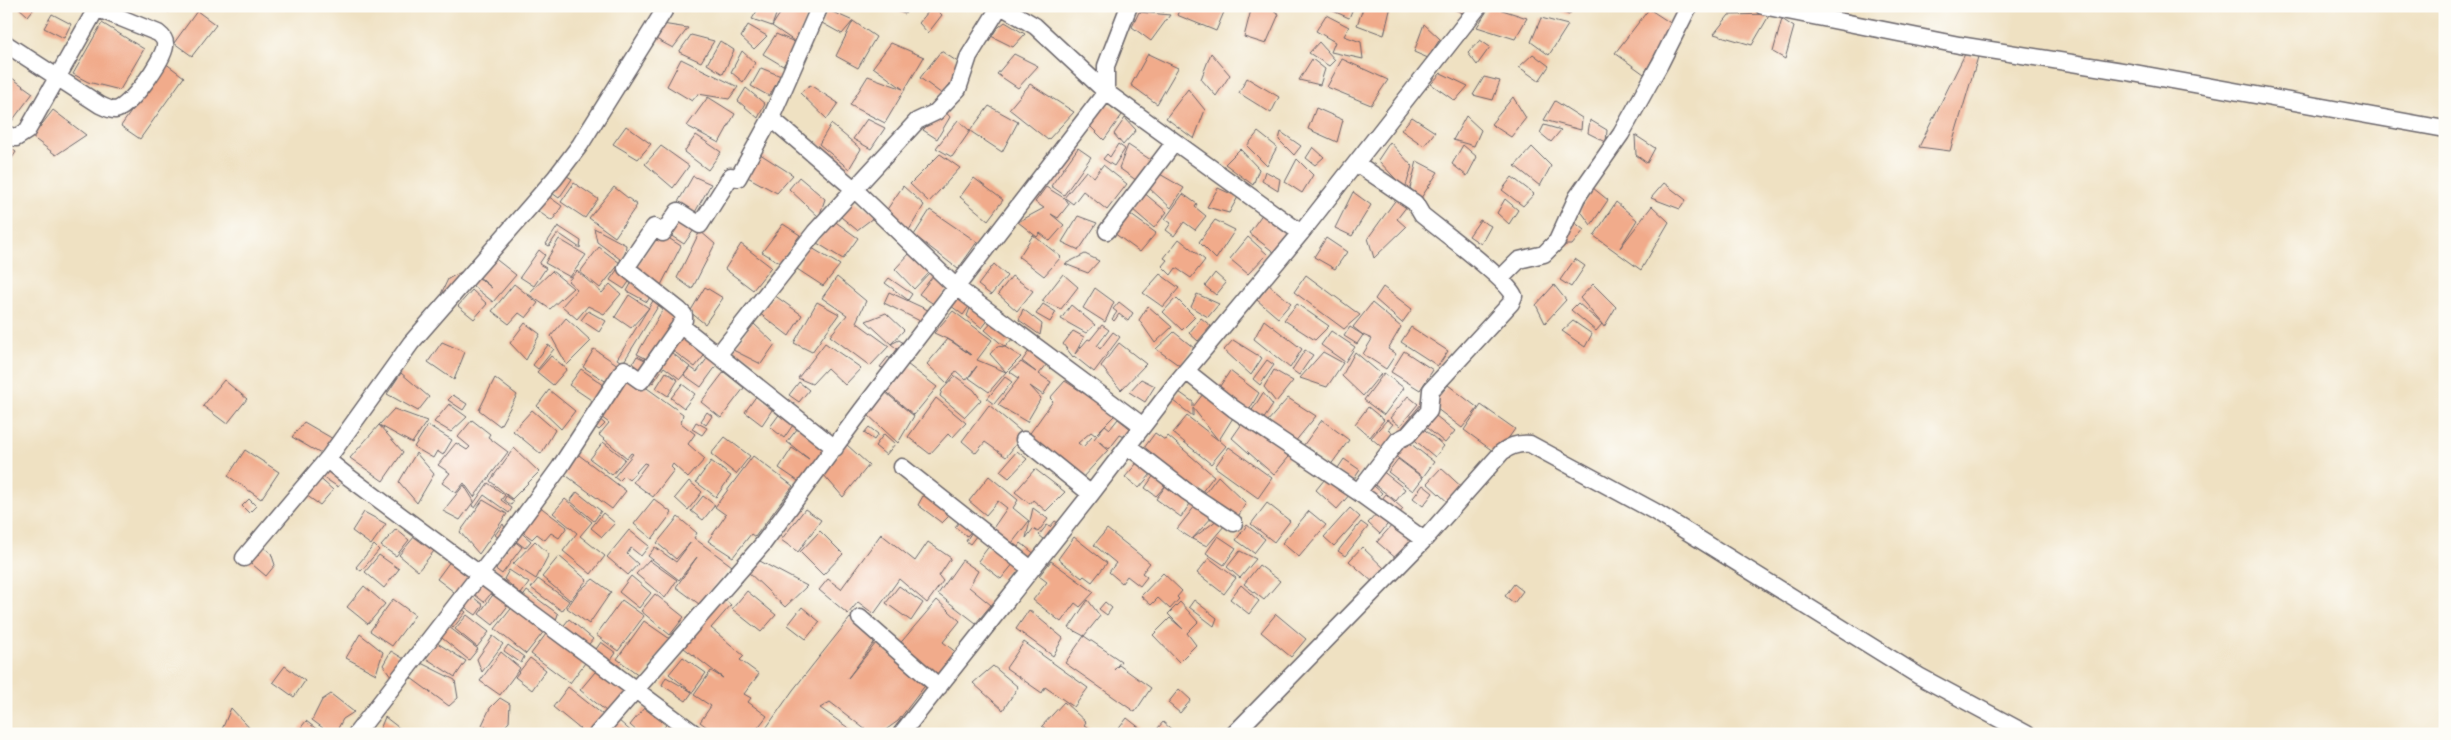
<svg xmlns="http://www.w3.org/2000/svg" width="2451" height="740" font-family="Itim,sans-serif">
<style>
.building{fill:#f1ab8b}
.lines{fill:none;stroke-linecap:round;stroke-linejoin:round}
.street-casing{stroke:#6a656a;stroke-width:19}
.street{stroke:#fff;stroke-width:16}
</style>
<rect width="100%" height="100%" fill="#fdfcf7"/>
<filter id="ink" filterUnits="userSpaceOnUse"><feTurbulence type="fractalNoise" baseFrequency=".02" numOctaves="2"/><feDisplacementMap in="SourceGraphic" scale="10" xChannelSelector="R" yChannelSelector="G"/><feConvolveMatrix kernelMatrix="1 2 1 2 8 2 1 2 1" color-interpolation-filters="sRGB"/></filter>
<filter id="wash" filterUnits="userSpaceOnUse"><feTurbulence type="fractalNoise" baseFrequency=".0096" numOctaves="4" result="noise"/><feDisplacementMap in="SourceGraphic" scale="20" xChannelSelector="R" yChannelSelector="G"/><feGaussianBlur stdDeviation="1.12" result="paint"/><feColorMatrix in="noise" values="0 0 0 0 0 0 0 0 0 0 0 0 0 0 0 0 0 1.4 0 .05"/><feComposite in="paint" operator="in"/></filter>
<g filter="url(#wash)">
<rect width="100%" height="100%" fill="#efe1c2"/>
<g id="blocks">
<path class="building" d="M17,6H36L28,16Z
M154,6H171L169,12Z
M760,6H779L772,26L752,19Z
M785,6L808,12L797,43L772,26Z
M883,6H909L905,14Z
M933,6L942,15L928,33L919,23Z
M1143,6H1167L1164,12Z
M1181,6H1210L1224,12L1216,31L1177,15Z
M1252,6H1267L1279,14L1266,44L1244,37Z
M1330,6H1354L1349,18L1329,9Z
M1364,6H1391L1384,35L1357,25Z
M1447,6H1471L1465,14Z
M1490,6L1527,18L1515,39L1477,27Z
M1547,6H1574L1569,15Z
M1649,9L1672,24L1644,74L1615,53Z
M828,10L853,21L842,34L822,23Z
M197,11L216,25L192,56L174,43Z
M1139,12L1170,15L1151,41L1132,27Z
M52,14L71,24L64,38L44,28Z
M1770,14L1752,45L1714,34L1729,15Z
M1326,15L1349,27L1344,36L1361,42L1363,59L1331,52L1335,42L1316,31Z
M1541,18L1568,25L1549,55L1531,42Z
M1782,19L1794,27L1785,59L1773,52Z
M853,21L876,37L858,68L836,56Z
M1005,22L1025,34L1013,47L989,35Z
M102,23L144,49L120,90L88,82L73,74Z
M662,24L688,28L673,48L654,38Z
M1424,24L1440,39L1428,58L1414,52Z
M748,25L767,36L754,49L741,37Z
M776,34L797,43L783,66L763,54Z
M691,35L714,41L701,62L679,52Z
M1480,40L1490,47L1477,65L1468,53Z
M720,41L734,50L723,74L707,64Z
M1319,42L1335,60L1329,66L1309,53Z
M891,43L924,57L885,123L850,105L868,76L903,89L873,67Z
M742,51L755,63L743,82L731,72Z
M941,51L964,66L942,94L920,78Z
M1211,53L1230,75L1216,96L1201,79Z
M1014,54L1038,66L1018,88L997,74Z
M1148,54L1178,68L1157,104L1131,85Z
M1533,54L1549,66L1539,81L1519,67Z
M1965,54L1978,57L1950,151L1919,147Z
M681,59L738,87L729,99L698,94L692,101L667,86Z
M1312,59L1325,69L1320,85L1299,80Z
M1342,59L1388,80L1371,105L1327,87Z
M165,63L184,77L140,139L121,126Z
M761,68L781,76L769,96L751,86Z
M1441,73L1468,86L1455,101L1431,84Z
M1484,77L1500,81L1493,100L1473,95Z
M12,78L33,93L9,125L6,123V84Z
M1247,78L1279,97L1271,113L1239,93Z
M1030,84L1074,112L1048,140L1009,109Z
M810,85L838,103L827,119L800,93Z
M746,88L765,104L758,118L738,101Z
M1188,89L1205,110L1194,139L1166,118Z
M708,97L735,114L719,143L687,126Z
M1513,97L1526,118L1511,137L1491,124Z
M1555,101L1582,118L1581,130L1544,120Z
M1106,103L1122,115L1104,140L1089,125Z
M989,106L1018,122L1002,152L970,131Z
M942,108L950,117L937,139L923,130Z
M1316,108L1343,120L1337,142L1308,129Z
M53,110L86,135L56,155L32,137Z
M1466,116L1481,130L1474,146L1453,140Z
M1412,117L1435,132L1424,146L1401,130Z
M1125,118L1136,130L1123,145L1114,134Z
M867,119L885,128L871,149L853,139Z
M958,120L970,131L952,157L936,148Z
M1590,120L1607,130L1606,142L1588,133Z
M831,124L861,149L849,169L819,144Z
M1544,125L1561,130L1551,142L1540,133Z
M626,126L651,144L638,159L613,144Z
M1258,132L1277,147L1267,166L1247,146Z
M1281,132L1301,146L1294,155L1279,140Z
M696,135L721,152L708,170L684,152Z
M1635,135L1655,148L1647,163L1636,155Z
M1390,142L1412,166L1405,189L1378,160Z
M1118,144L1125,149L1114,166L1103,159L1107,154L1110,157Z
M6,145L16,152L6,167Z
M1128,145L1157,164L1140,183L1119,168Z
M1463,145L1477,157L1467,176L1452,164Z
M661,146L689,166L673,188L645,164Z
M1313,147L1324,157L1315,165L1306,158Z
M1532,147L1551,166L1540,186L1515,166Z
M1078,148L1091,157L1064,195L1051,186Z
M1240,149L1259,169L1253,185L1225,164Z
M757,152L793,175L777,193L742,174Z
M940,154L960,168L929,202L910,184Z
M1297,159L1313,175L1302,193L1285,182Z
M1417,161L1438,172L1421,198L1410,188Z
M1103,165L1127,184L1107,210L1083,191L1073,204L1065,198L1069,204L1058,218L1051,214L1064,225L1050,241L1040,233L1037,237L1018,222L1044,208L1035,202L1046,187L1064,198L1086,171L1094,177Z
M1265,171L1280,179L1278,191L1262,181Z
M562,173L572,179L559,198L549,191Z
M1158,173L1184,188L1171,208L1149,188Z
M693,176L711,184L694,214L678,202Z
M799,177L825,199L819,217L789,189Z
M1512,177L1534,194L1523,206L1502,190Z
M974,178L1003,200L988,220L960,197Z
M574,183L598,199L585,218L561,202Z
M1664,183L1686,200L1680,209L1651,198Z
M903,186L924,205L909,230L886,211Z
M614,187L637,205L615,237L589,218Z
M1218,188L1238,197L1229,213L1207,207Z
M1593,188L1608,200L1591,225L1580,210Z
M1143,192L1167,212L1154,228L1132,209Z
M1353,192L1371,205L1352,236L1335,228Z
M545,194L562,206L552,221L535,209Z
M1183,194L1197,204L1195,207L1206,216L1195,230L1184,222L1174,236L1166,230L1171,223L1165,219Z
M1397,198L1407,206L1397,219L1406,227L1374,258L1368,238Z
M1505,199L1518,210L1509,224L1497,213Z
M853,201L877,215L857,230L841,217Z
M1616,202L1637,220L1620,248L1652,206L1669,222L1641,270L1594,236Z
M930,210L977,242L958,269L914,235Z
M1127,212L1156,233L1140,252L1114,233Z
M1263,213L1290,233L1275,253L1249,233Z
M1078,216L1097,223L1079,250L1062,242Z
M678,217L696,227L684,244L667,233Z
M830,218L858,238L843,259L817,243Z
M1215,220L1235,230L1216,259L1199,242Z
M1480,220L1491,226L1481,244L1469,236Z
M1573,221L1584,230L1572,245H1562Z
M783,224L800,235L780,263L762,252Z
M558,226L581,241L580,248L558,233L549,246L546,244Z
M594,228L626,245L624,262L597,242Z
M700,231L715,244L692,289L677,278Z
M659,232L681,246L658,291L633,271Z
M1033,235L1061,257L1044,276L1019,257Z
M1248,237L1267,254L1248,274L1230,259Z
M1326,238L1347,252L1335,269L1314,257Z
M559,239L586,255L570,277L545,263Z
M1179,239L1205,260L1191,278L1176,268L1171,275L1162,266L1167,260L1164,258Z
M741,244L771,267L753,290L725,269Z
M807,245L840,265L823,286L797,269Z
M599,247L620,263L600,288L580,272Z
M539,250L545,255L539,264L546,268L534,286L520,277Z
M911,252L931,271L914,289L895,269Z
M1085,254L1099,261L1088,273L1065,264Z
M493,257L516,275L493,302L468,282L474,274L492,288L478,276Z
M1575,259L1585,266L1571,287L1560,280Z
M994,264L1007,276L991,295L978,285Z
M619,267L633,276L624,289L610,280Z
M552,271L573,288L550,309L528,294Z
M577,271L602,293L610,284L621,294L604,314L588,306L577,319L562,306L577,289L568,281Z
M461,272L464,277L445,297L441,294L448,279Z
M1215,273L1226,283L1216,295L1205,286Z
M1063,274L1078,287L1061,309L1042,301Z
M1160,274L1179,288L1163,307L1143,293Z
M1306,275L1360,315L1344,329L1294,292Z
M933,276L948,287L935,305L919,294Z
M1012,276L1033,291L1017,311L998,294Z
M837,277L866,301L856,322L889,346L870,366L830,336L847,315L822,298Z
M889,278L912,294L908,300L885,283Z
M633,280L653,291L647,302L627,291Z
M514,284L538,303L526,318L519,313L509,324L492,311Z
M1593,284L1616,307L1604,327L1602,324L1596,331L1571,310L1578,303L1602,324L1580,298Z
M1269,285L1291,303L1278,318L1257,300Z
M1554,285L1566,300L1545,323L1536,305Z
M705,287L723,298L705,324L690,312Z
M1383,287L1412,309L1402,323L1375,299Z
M1095,288L1114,302L1105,322L1083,308Z
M956,289L973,301L963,315L946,302Z
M472,290L487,304L474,319L458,306Z
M889,292L930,311L924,323L884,303Z
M1197,294L1219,304L1208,317L1191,307Z
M629,295L649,308L631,328L615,317Z
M774,295L802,315L789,336L759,313Z
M656,296L662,300L623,363L617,359Z
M1176,298L1195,317L1182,330L1163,312Z
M817,302L839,314L812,352L794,343Z
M1119,302L1133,313L1128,321L1119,314L1114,321L1112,319L1117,312L1113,309Z
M972,303L990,318L982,328L967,316Z
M1372,303L1401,327L1388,349L1396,354L1386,369L1363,354L1372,339L1363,335L1357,344L1344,336L1350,327L1363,335L1353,327Z
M666,304L677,315L651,361L637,354Z
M1043,304L1056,312L1050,322L1036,314Z
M1297,304L1329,326L1315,340L1284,320Z
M1071,305L1095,325L1086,333L1061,319Z
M1148,306L1172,327L1155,343L1139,320Z
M1023,309L1042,324L1040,335L1019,320Z
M588,311L606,321L599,332L581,320Z
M953,311L992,340L977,360L1006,372L989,392L969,378L977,366L966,380L956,371L947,383L927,364L948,339L971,355L955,343L947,339L934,333Z
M886,313L904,330L891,344L899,340L905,344L900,351L891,344L866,321Z
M566,318L591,341L567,365L551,336Z
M1201,318L1211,326L1198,341L1189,333Z
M995,319L1014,337L1005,347L1021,357L1006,372L990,354L997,346L1005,347L985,330Z
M1264,320L1302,349L1290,368L1254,339Z
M1573,321L1592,334L1585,347L1562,331Z
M752,322L775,344L761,364L733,350Z
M525,323L540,334L526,360L510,343Z
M1102,325L1109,330L1097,346L1100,349L1113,332L1120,337L1094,372L1074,356L1073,357L1063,344L1073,331L1084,337L1075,354L1088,339L1090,340Z
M1411,327L1448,351L1438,366L1401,342Z
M682,329L707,352L695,367L669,348Z
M1331,331L1355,347L1345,362L1321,345Z
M1174,332L1194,348L1180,366L1156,349Z
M1233,340L1262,358L1251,375L1224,350Z
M442,342L465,352L454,380L428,362Z
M825,343L861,368L845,385L827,368L812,384L798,378Z
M1119,343L1146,364L1121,390L1101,366Z
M1034,344L1052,358L1039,374L1051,382L1043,395L1030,386L1041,398L1027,422L998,405L1019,378L1010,372L1021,362L1036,372L1022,361Z
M548,345L554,349L538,369L533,365Z
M594,349L621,367L610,384L583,367Z
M667,349L690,367L680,379L664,367L653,383L646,377Z
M1305,350L1313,355L1299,375L1292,370Z
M1404,351L1433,370L1420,390L1391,372Z
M712,352L722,358L701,387L684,375L690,367L697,372Z
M1323,352L1343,363L1327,387L1300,378Z
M1355,352L1381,374L1363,396L1342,376Z
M551,356L567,369L553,385L537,372Z
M637,356L647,361L640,375L629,370Z
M888,357L892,360L886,369L880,367Z
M1267,360L1274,365L1260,385L1253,379Z
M903,361L937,387L914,415L882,388Z
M581,369L608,388L597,404L569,385Z
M1274,370L1293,381L1276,402L1264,387Z
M1230,371L1259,393L1248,412L1218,389Z
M666,372L678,380L668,396L656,388Z
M724,372L744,388L721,418L701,402Z
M401,373L429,397L418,411L387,394Z
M626,373L683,414L681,423L695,434L688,444L705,459L688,478L673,464L671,467L674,470L653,497L633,482L647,464L644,463L629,480L624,476L619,481L614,477L633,454L631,453L627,458L599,435L609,423L597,414Z
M1384,373L1404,388L1384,415L1364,400Z
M955,376L974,390L981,400L965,417L940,396L942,390Z
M1005,377L1012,382L994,404L987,399Z
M495,378L517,395L500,426L479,410Z
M1141,379L1155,386L1145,402L1129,392Z
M224,380L247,399L227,424L203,406Z
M1065,381L1116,414L1095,435L1091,432L1078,443L1083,447L1092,437L1094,439L1105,425L1110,429L1118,419L1132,430L1127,438L1120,435L1109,449L1097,440L1108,450L1081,479L1028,436L1053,401L1050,398Z
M799,382L809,390L799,402L789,395Z
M682,384L695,394L684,408L671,398Z
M1448,385L1478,408L1462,428L1432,405Z
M549,390L575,411L561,429L537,406Z
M885,392L914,416L898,443L867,414Z
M1179,392L1193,402V407L1203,394L1236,413L1219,440L1226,446L1211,464L1173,433L1187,416L1218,440L1193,408V416L1173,401Z
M1263,393L1273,405L1261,423L1249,415Z
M453,395L467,404L463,410L448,400Z
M757,395L774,407L762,425L745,412Z
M1408,396L1418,404L1400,426L1390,418Z
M936,398L966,423L952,438L948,434L930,454L908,437Z
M1288,398L1316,416L1294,443L1267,422Z
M449,404L467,417L451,432L434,422Z
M1421,404L1428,409L1408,434L1401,429Z
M989,405L1024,434L1006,457L985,442L976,453L962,441Z
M1481,405L1515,429L1497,454L1464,430Z
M1368,407L1384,420L1370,437L1355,424Z
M394,409L427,421L412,443L379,425L403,452L383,481L350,458L379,425Z
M532,410L555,430L541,454L513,431Z
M707,412L712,416L706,425L701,421Z
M781,412L795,422L784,438L770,427Z
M1431,412L1455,431L1445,443L1421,423Z
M598,418L605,424L599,430L592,425Z
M1246,418L1293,452L1274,475L1232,438Z
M472,420L490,434L488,437L508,452L474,497L464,483L456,493L442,483L450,473L438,465L456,443L467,450L470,447L458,437Z
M1322,420L1349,440L1330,466L1303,446Z
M1387,420L1393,424L1388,430L1396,435L1384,449L1371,438Z
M304,422L335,440L321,454L292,437Z
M696,422L707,428L702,435L692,429Z
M801,424L828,446L801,483L779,468L792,448L809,459L787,442Z
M428,425L452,440L443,455L437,451L433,458L414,447Z
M1419,425L1444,446L1435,457L1410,436Z
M869,427L878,434L874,440L864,433Z
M1155,433L1165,440L1168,436L1214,476L1198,497L1144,448Z
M884,434L895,444L886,455L875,446Z
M725,437L750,456L736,474L711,454Z
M1406,440L1434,462L1423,477L1394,455Z
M603,442L625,459L612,475L590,459Z
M846,444L869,465L843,497L823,474Z
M1229,447L1272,478L1258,498L1215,467Z
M514,448L539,472L512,499L490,481Z
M245,450L279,472L261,499L228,476Z
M1017,451L1027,459L1009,478L1000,471Z
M575,452L626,491L612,509L560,471Z
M416,453L434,474L417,503L399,482Z
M1134,455L1192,501L1181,517L1156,499L1168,483L1156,496L1145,488L1154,475L1143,467L1151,474L1139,488L1125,477L1137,463L1131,459Z
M753,456L793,486L755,537L751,534L733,557L708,541L726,515L715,507Z
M1344,459L1360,470L1352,482L1336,471Z
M1398,459L1423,478L1413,491L1388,472Z
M711,461L731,476L716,497L696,482Z
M327,464L342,481L338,487L320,475Z
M1441,468L1466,491L1452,506L1427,483Z
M1035,469L1065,492L1046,511L1033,500L1030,504L1015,492Z
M1381,470L1405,489L1396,501L1371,482Z
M1329,474L1351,493L1337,509L1316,490Z
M316,475L333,490L320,505L303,493Z
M989,476L1018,500L1013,508L1029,521L1009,547L991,531L1007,508L998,501L986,515L969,501Z
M1218,476L1246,503L1236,520L1205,493Z
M689,481L702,492L688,510L675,498Z
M488,483L505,495L501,500L512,508L509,513L484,495L475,508L472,506Z
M464,485L474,501L460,520L443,511Z
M1423,485L1433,493L1423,506L1413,498Z
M1374,486L1382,493L1373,503L1365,496Z
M928,487L956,509L942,523L918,505Z
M577,492L601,511L594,521L570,501Z
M1386,494L1403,509L1394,519L1378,504Z
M506,496L514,501L511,505L504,500Z
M703,496L715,505L703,520L691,511Z
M249,499L256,506L249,513L242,506Z
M565,499L592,522L580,536L605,556L591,574L563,551L577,533L553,513Z
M654,499L672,513L652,539L634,524Z
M483,500L507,514L479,554L460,532Z
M1199,501L1214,515L1192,539L1177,529Z
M535,503L567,527L559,538L551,533L545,540L537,534L532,539L516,527Z
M1267,503L1290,521L1274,542L1251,524Z
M1033,508L1048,519L1038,532L1033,529L1026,538Z
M1350,508L1360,517L1334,546L1324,537Z
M805,509L821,520L798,552L781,540Z
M1309,511L1326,525L1299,557L1282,543Z
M1379,511L1390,521L1380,534L1368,523Z
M364,512L386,524L371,545L352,531Z
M603,513L615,523L602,537L591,528Z
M964,516L975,527L967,536L955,527Z
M678,517L697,533L694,538L732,566L699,604L676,587L697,557L679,580L648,556L655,547L676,562L691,542L676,559L657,543Z
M1217,520L1225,525L1207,546L1192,539Z
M1055,521L1058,523L1045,540L1039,535L1047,525L1050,527Z
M1361,522L1368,527L1345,556L1338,551Z
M503,524L505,528L499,538L495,535Z
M1393,524L1414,541L1398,560L1377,542Z
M1247,525L1265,539L1254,553L1236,540Z
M975,527L980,531L970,544L966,541Z
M396,529L409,540L396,556L381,546Z
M1107,529L1150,563L1142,573L1147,577L1140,586L1127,576L1122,583L1109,572L1116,563L1094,545Z
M518,530L531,541L525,548L512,538Z
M629,530L649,546L641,556L631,548L627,554L638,564L628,575L607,557Z
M820,531L843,554L823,575L800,552Z
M881,534L915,561L928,542L951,558L939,576L943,581L927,603L899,579L874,614L858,602L848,614L819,590L828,579L841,589Z
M415,536L434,551L418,571L399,555Z
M1218,536L1236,548L1224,565L1206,553Z
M1074,537L1107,563L1092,582L1084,576L1082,578L1058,559Z
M513,540L522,547L502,574L493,567Z
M535,541L549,554L536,579L513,564Z
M258,543L271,553L275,565L266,576L246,559Z
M1021,543L1036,555L1029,564L1013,546L1017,548Z
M374,545L379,550L361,571L356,567Z
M990,545L1014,563L1001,579L978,561Z
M1362,547L1386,570L1374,583L1349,561Z
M1240,551L1256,559L1240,578L1227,567Z
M379,555L399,569L384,588L365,572Z
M559,556L587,580L570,600L542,577Z
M1209,558L1236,578L1224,594L1197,573Z
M451,560L472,576L458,595L437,579Z
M649,560L677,580L665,598L636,574Z
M758,560L807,586L785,607L747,571Z
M962,560L978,571L969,587L991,605L976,623L938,594Z
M1051,561L1094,592L1080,607L1075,603L1061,622L1033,600L1047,582L1039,576Z
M1259,565L1280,581L1264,600L1244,584Z
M509,570L529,583L521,594L504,579Z
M1163,573L1182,591L1177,597L1179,599L1170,609L1158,598L1151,605L1141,596Z
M631,576L651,593L639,608L619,592Z
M480,579L494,590L484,602L470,591Z
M538,579L569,601L562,611L531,588Z
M593,579L611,592L589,624L567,608L578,592Z
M1514,584L1523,591L1514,603L1505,596Z
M1241,585L1259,601L1249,614L1230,599Z
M364,586L385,604L368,624L347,607Z
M899,586L923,603L911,621L886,603Z
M527,591L558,614L554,626L520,601Z
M747,591L776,615L761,632L732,609Z
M495,592L510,603L493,625L479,614Z
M468,593L483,605L476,615L460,604Z
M655,594L684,617L670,635L641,611Z
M721,597L731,605L711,628L744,656L740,660L759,674L744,694L751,698L748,702L767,716L753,734H729L726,731L725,734H716L700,722L711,706L694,695L711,671L723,678L684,648Z
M393,599L415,615L392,646L370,631Z
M622,600L644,616L618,651L596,635Z
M937,600L960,621L943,642L958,654L938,680L897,647Z
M1088,600L1100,616L1084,636L1121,661L1114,670L1119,665L1151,688L1135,712L1065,663L1084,636L1069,628Z
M1194,600L1217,618L1214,626L1189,607Z
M1105,602L1112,608L1107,615L1099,609Z
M1180,602L1198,622L1187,633L1196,645L1179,662L1153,635L1170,618L1183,629L1168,614Z
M514,605L545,630L526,654L495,629Z
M458,606L466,612L453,628L446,622Z
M802,607L820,622L806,639L788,625Z
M1029,610L1063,638L1053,656L1016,629Z
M1276,614L1306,639L1291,657L1261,632Z
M467,615L489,632L477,647L455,629Z
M850,618L876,640L848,678L876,643L927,683L898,721L880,734H871L830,702L820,708L857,734H762L793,690Z
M569,619L593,639L585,649L561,629Z
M644,621L670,639L643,678L617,659Z
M445,624L478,649L469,660L437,634Z
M549,630L588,659L570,683L531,654Z
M360,634L383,652L376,674L346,658Z
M493,636L503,644L482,672L477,659Z
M434,641L466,661L455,677L424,657Z
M601,642L616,653L611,660L622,668L618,674L592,655Z
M1024,642L1088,688L1074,707L1045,687L1042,693L1006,668Z
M508,645L524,657L521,663L504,651Z
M391,651L406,660L394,680L383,665Z
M501,652L520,668L500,695L480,681Z
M683,657L706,673L686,701L662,685L666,677L692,692L669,674Z
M530,658L546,670L532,690L515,677Z
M421,663L455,680L458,698L449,706L411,678Z
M285,666L305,681L294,697L273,682Z
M600,666L631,691L611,715L580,690Z
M993,666L1018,687L1003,710L973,683Z
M568,687L607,718L594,734H586L553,707Z
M1179,689L1191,700L1180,713L1168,703Z
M331,694L354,712L343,719L335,734H331L312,720L322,700Z
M500,698L510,704L509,722L499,733L482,725L490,708Z
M1064,702L1086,722L1084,725L1097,734H1053L1042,726Z
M231,708L255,734H220Z
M644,708L666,725L659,734H640L630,725Z
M385,717L407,734H378Z
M1127,718L1141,729L1137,734H1121L1117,731Z
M618,720L634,734H607Z
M306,721L323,734H296Z
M1163,722L1177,734H1153Z
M673,725L683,734H666Z"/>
</g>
</g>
<g filter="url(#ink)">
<use href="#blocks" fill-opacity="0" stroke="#6a656a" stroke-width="1"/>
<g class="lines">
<g class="street-casing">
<path id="street" d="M1001,6L1035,26L1106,92L1301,233
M1763,6L1959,45L2128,72L2445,129
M6,44L100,105C104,107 110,110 115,110C130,108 163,60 165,46C166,40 162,36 158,33L91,6
M771,118L854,189L956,287L1143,426
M6,134L16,138L27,131L96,9
M1356,163L1415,203L1422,215C1440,230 1507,279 1514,296L1511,303L1431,390L1429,411L1408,435L1398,440L1358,492
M1107,231L1174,143
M1500,279L1519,260L1544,254L1557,241L1577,197L1621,134L1660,64L1689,6
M680,325L835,448
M719,354L815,232L917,121L936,112L958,89L969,56L1000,6
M1186,371L1234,409L1358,492L1424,540
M1024,440L1091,494
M1128,446L1186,491L1234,523
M329,457L331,463L346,475L695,734
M902,467L1031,569
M244,558L329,457L411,343L555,178L580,145L667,6
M860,618L939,687
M356,734L508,538L560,467L624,369L641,381L684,320V315L679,310L626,268L654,227L663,233L678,211L700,225L731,176L738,178L771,118L820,6
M597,734L762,545L862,410L1106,92V66L1129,6
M901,734L1091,494L1176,383L1301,233L1479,6
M1234,734L1424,540L1502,452C1511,445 1519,443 1530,444L1654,511L1919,676L2027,734"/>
</g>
<use href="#street" class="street"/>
</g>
</g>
<rect width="2451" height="740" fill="none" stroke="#fdfcf7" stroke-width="25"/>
</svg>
